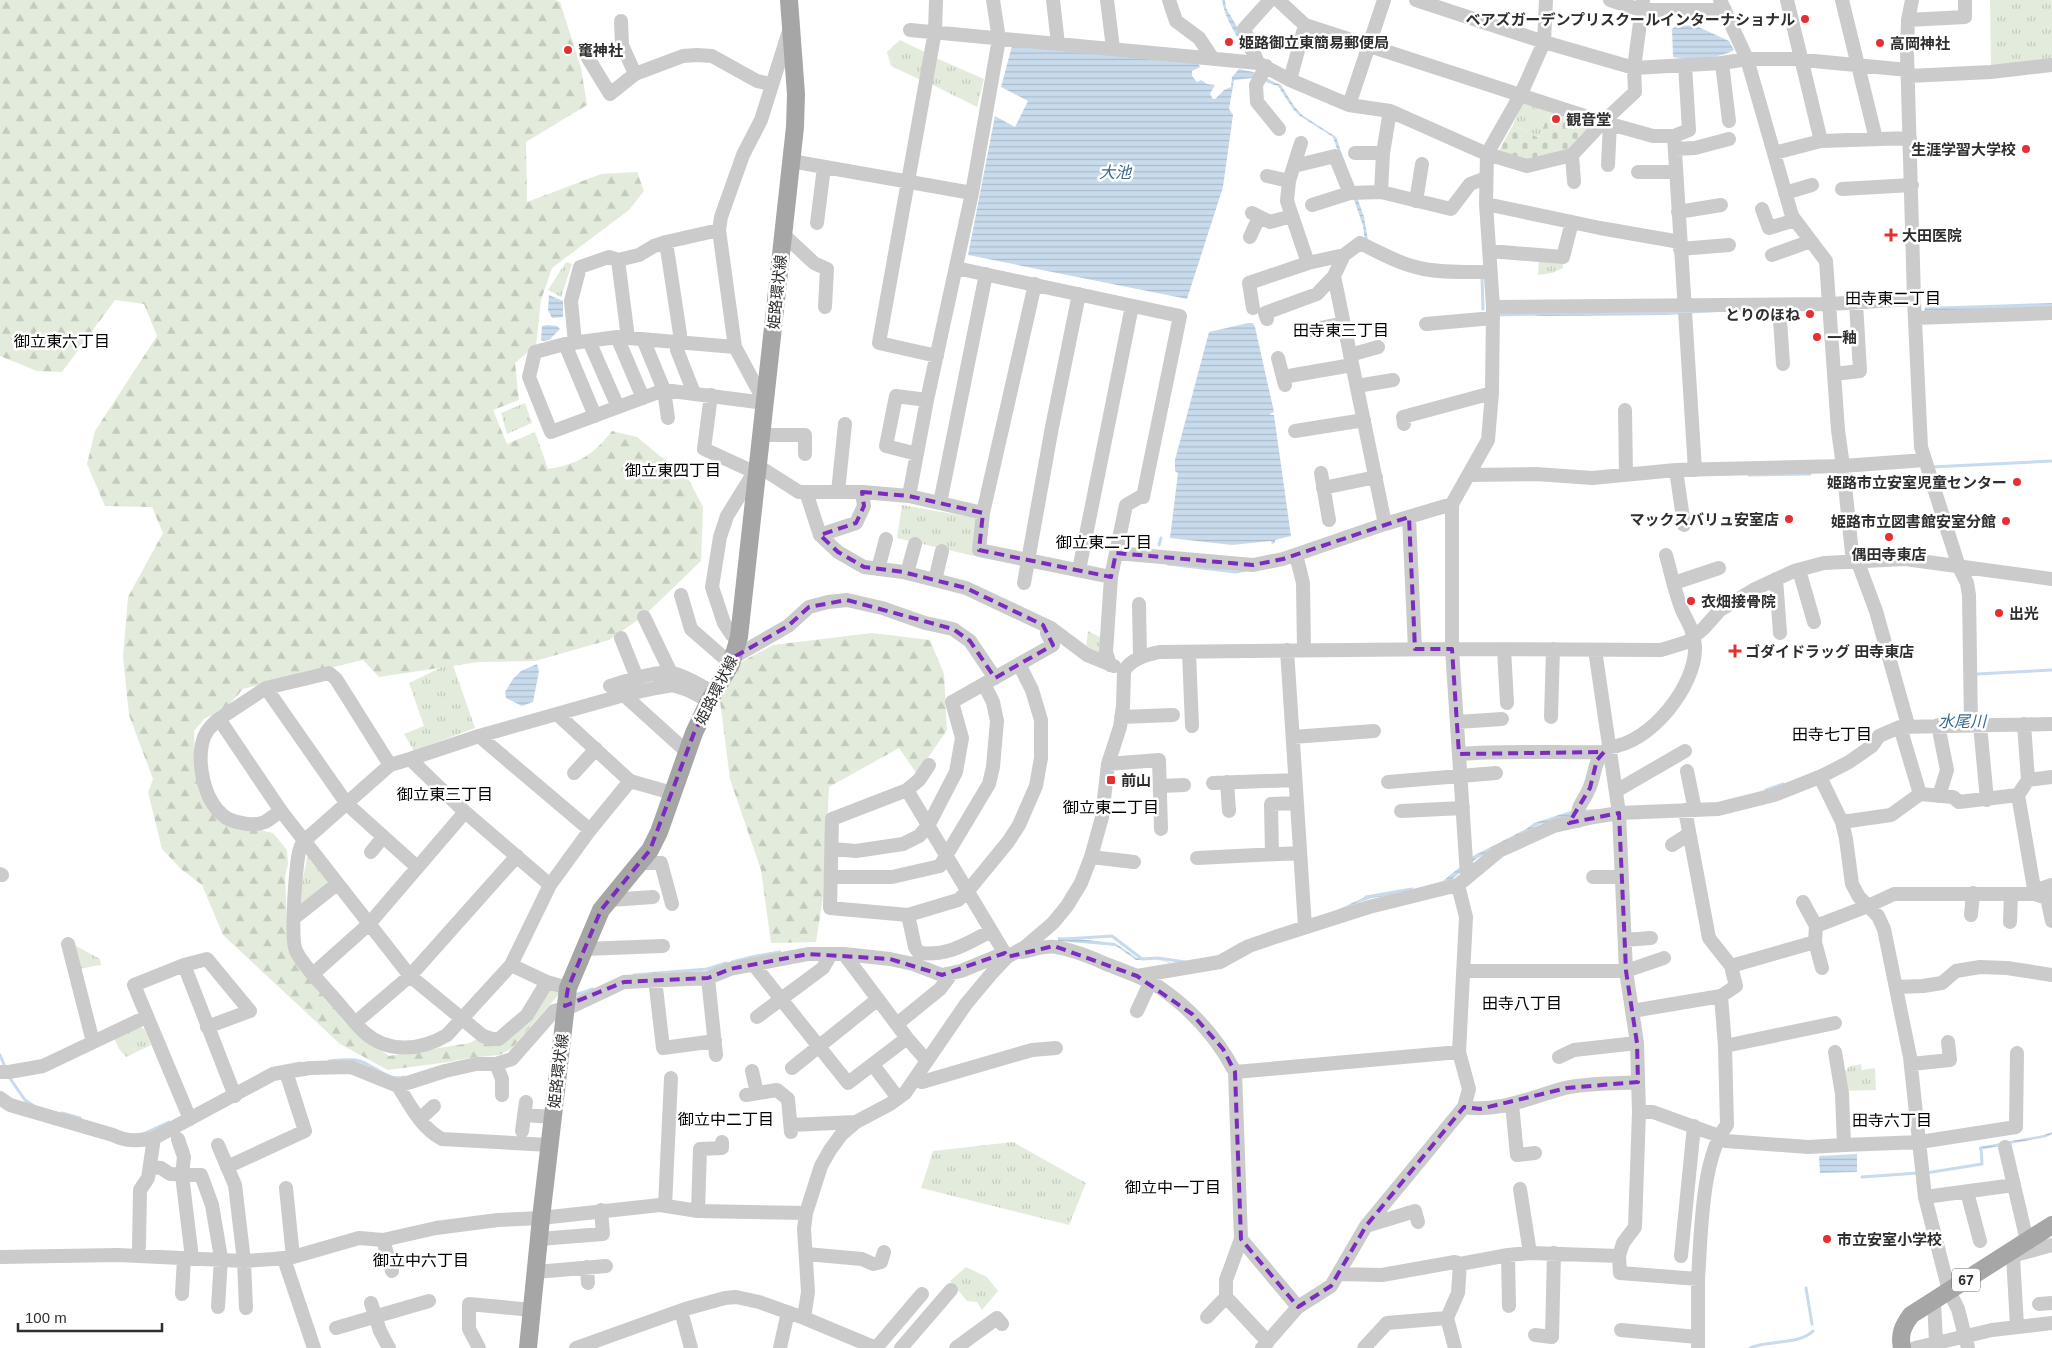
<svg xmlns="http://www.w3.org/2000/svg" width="2052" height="1348" font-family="Helvetica,'Noto Sans JP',sans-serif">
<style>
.forest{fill:url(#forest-firs)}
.cemetery{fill:url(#cemetery-stones)}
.park{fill:url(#park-tufts)}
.water{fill:url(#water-rules)}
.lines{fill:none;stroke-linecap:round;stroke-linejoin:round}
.stream{stroke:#c8dbec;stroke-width:3}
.minor{stroke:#cbcbcb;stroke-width:14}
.major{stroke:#a6a6a6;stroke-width:18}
.marked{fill:none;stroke:#7b2cbf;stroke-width:4;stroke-dasharray:10 6;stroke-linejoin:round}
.poi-dot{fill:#e62f30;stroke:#fff;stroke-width:2}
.labels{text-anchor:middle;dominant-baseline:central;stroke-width:5;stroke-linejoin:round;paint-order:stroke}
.shield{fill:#fff;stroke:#6d6d6d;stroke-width:1}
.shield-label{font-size:14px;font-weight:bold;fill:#2e2e2e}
.poi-label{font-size:15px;font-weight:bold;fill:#2e2e2e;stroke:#fff;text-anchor:start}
.street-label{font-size:15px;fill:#2e2e2e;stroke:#fff}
.water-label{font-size:16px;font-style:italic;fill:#3c6a91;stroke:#fff}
.neighbourhood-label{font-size:16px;fill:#000;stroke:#fff}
</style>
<defs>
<pattern id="forest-firs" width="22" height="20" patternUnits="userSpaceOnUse" patternTransform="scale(1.25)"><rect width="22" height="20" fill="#e3ecdc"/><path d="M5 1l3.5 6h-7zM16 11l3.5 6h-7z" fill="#c3cbbd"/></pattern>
<pattern id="cemetery-stones" width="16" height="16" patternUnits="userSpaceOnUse" patternTransform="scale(1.25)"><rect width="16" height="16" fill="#e3ecdc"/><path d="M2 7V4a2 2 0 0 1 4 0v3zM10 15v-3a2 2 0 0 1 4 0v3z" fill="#c3cbbd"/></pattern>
<pattern id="park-tufts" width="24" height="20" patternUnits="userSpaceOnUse" patternTransform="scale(1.25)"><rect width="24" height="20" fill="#e3ecdc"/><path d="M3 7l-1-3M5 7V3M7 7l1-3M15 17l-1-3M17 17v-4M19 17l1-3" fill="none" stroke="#c3cbbd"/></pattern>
<pattern id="water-rules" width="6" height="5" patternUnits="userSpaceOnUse" patternTransform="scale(1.25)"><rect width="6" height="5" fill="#c8dbec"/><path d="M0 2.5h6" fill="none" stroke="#acbccb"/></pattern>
</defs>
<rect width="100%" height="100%" fill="#fff"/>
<path class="forest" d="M0,0H555L560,2L581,68L587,105L526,142L527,202L601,174L637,172L644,191L629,210L552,268L541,300L536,345L515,363L519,400L493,410L507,444L535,432L548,469C579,464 593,455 612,431L637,437L689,480L703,507L701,561L645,615L609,640L535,661L479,662L379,677L363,660L243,689L226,708L204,719L194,731L195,761L219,820L273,833L287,850L288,864L285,877L288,949L346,1024L389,1056L470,1043L478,1038L496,1046L532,1013L552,988L560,993L511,1049L499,1055L469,1058L449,1062L388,1070L340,1044L223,935L202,885L181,869L162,849L148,792L153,779L129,715L123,657L128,597L163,533L152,507L105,506L87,464L95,431L157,336L144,304L115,300L62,372L37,371L0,356Z
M872,633L930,640L944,674L947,730L917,774L899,748L829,787L823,897L816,942L771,943L761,870L730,779L720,701L732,667L773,645Z"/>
<path class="cemetery" d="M1551,107L1593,126L1567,153L1536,161L1497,154L1513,125L1539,138Z"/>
<path class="park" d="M1990,0H2052V65L1991,72Z
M900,40L929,54L923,81L891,66L887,52Z
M936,58L984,79L977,107L931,84Z
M1525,98L1551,107L1539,138L1513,125Z
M1539,259L1563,262V268L1552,273L1538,275Z
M566,262L572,264L561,297L548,290Z
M525,403L532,423L507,434L501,413Z
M902,505L976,518L979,525L974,556L897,538Z
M1088,631L1102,638L1100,658L1086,649Z
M452,662L475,728L414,751L404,734L424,726L409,683Z
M308,852L332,882L301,906L302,883Z
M71,943L100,959L101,965L78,969Z
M140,1026L145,1030L151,1045L126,1057L119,1049L113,1036Z
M1861,1064L1862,1070L1875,1068L1876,1090L1843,1091L1841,1072L1847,1070L1848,1067Z
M1013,1142L1086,1183L1069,1225L921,1188L933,1151Z
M966,1267L987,1277L998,1291L982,1310L977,1302L967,1301L950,1281Z"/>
<path class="water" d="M1222,0H1225L1226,8L1243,37L1250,57L1247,56C1239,38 1224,18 1222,0Z
M1694,25L1729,41L1734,50C1722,58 1687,61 1673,57L1672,29L1676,26Z
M1012,46L1198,63L1200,67L1192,71V76L1197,82L1201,80L1207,84L1215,85L1210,94L1213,99H1215L1224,90L1231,87L1232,77L1239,69L1253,72L1281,85L1294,106L1302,115L1336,137L1364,217L1368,240L1427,267L1365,241L1363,226L1333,137L1300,116L1293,109L1278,86L1253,78L1234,80L1229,109L1233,115L1223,187L1187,299L968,255L995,116L1015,127L1028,101L1001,87Z
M549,295L563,301V317L552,318L548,310Z
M2052,303V308L1924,312L1925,307Z
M1718,312L1667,315L1536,316V313Z
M1248,323H1253L1255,327L1274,412L1270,414L1271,415H1274L1291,536L1275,540V543L1272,544L1271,541L1232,545L1170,538L1178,473L1175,471V460L1209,332Z
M547,325L557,326L560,329L549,340L543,341L541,340L542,326Z
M537,664L539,671L533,702L522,706L506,698L505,692L513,679L521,671Z
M1910,720L2024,721V723H1904L1881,731L1864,748L1841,762L1747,801L1717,807L1600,811L1540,824L1476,859L1448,883L1421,891L1372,898L1357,903L1319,921L1239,947L1222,957L1202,964L1179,966L1157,959L1136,960L1116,946L1058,941V937L1115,943L1137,958H1155L1179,965L1202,962L1218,956L1239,943L1318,919L1367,896L1415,889L1443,881L1473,856L1526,829L1534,823L1571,811L1580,810L1591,790L1599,761L1604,754L1606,755L1600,763L1594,787L1583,810L1717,805L1746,799L1840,761L1863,746L1873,734L1895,723Z
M2052,1132V1134L2046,1137L1979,1150V1147L2044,1135Z
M1857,1154V1172L1820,1173L1819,1156Z"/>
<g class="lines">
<path class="stream" d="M1482,277L1483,309
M1498,315L1540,314
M1931,467L2052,461
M1749,475L1810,474
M1159,545L1161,538
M1168,564L1236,572L1246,570
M1977,674L2052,670
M1766,790L1783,784
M1366,897L1412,889
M1065,939L1112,936L1142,959L1158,958L1185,962
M732,962L756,956L780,952
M634,975L707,969L726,963
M572,996L593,989
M0,1055L6,1069
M329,1061C338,1060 348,1059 356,1060C372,1063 387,1082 404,1077
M275,1068L300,1063
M9,1077L25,1100L34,1106
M62,1113L80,1118
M143,1134L169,1122
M1926,1173L1982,1164L1981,1148
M1862,1177L1918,1173
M1806,1288L1812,1324
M1750,1348C1766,1340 1800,1345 1813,1331"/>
<path class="minor" d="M936,0L935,31L879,343L937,356
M1053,0L1058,44
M1107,0L1113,48
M1169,0L1176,21L1199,38L1213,59
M1278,0L1305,25L1603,122L1653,136H1674L1689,130L1685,65
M1416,0L1544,42L1634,68L1722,63L1747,59H1793L1908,70
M1610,0L1641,10H1725
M1720,0L1747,59L1792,216L1826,261L1838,430L1843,466L1852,553L1857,560L1876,611L1908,725
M1787,0L1821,141
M1842,0L1876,139
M1912,0L1908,20L1907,52L1914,299L1921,447L1959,567L1967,583L1969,595L1971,725
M1908,20L1965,17V0
M621,21L622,45L635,74
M910,30L1258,63L1290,80L1349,105L1390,111L1487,154L1527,166L1572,155L1603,122L1635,92L1634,68L1643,0
M588,58L610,94L635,74L683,56L697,55L712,56L757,81L771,84
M1258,63L1244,29L1270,0
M1722,63L1729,121
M1266,66L1256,85L1257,102L1279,129
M1909,76L1991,72L2052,65
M1290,80L1305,25
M1349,105L1384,0
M1674,136L1695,470
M1301,143L1289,181L1287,201L1308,263
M1675,149L1695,148L1729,139
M1355,153H1383
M1774,153L1821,141L1910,138
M1572,155L1574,182
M791,161L972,193
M1608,165L1610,123
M1294,166L1335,156L1350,193
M1638,172H1676
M1267,176L1289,181
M1842,189L1912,185
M1381,192L1383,153L1390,111
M1785,193L1812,185
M1416,201L1422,164
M1486,204L1600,228L1680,242
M1312,205L1350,193L1381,192L1451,209L1470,184L1486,178
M1762,209L1769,228L1795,220
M1678,212L1721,205
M1252,213L1270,222L1292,216
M817,223L824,167
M719,230L721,217L743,155L761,120L789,31
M783,234L814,263L827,269L825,307
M1250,237L1259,217
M666,242L680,334L677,350L694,393
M1680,249L1729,245
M1489,251L1563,257L1572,222
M1772,255L1811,241
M618,260L628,338
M956,268L1180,316L1143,497H1140L1126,505L1111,577L1106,652L1110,665
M1779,305L1783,364
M1493,307L1830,304L1914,299
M1253,308L1249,283L1308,263L1344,255
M1915,318L2052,313
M1267,319L1265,313L1317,294L1334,276
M1426,324L1493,318
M1306,331L1344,323
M617,337L735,347L765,403L664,390L551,432L529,377L535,352L565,344Z
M617,337L643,398
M643,339L664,390L668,418
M589,341L618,407
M575,343L571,301L580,267L609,257L618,260L639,255L654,246L666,242L719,230L735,347
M565,344L595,416
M1350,355L1378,347
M1278,358L1285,385
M1834,374L1860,371L1856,303
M1283,377L1352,365
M1357,386L1393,380
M711,395L704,449L754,472
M1625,410L1626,475
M1404,424L1403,417L1492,393
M1295,431L1364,420
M762,435H805V454
M917,454L886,446L896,396L927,400
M1676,470L1684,525
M1321,473L1329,520
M1469,475L1536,474L1592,478L1676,470L1843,466L1925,460
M1323,488L1376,477
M806,492L820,535L838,552L864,567L903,572L966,588L1051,628L1087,655L1114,666
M838,492L845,424
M909,496L927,400L972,193L999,39L993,0
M940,503L986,274
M983,513L1035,284
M1409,517L1415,649
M1385,524L1334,276L1344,255L1360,243C1380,253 1402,265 1424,269C1446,273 1469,272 1490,272
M820,535L856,523L864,506L862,492
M1116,553L1253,565L1283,559L1385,524L1452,504
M1296,555L1303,583L1304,650
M878,569L886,539
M1079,570L1132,306
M1799,570L1814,622
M907,573L915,544
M1776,579L1780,633
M935,580L942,551
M1024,583L1052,427L1079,294
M1674,583L1719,568
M681,595L691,629L731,664
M1139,604L1140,657
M644,617L671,673
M739,637L732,635L724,623L712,587L720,537L727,516L758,466L799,492H862L909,496L983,513L979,550L1111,577
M621,638L637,678
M1504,649L1507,703
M1287,650L1305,927
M1595,650L1619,813L1626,971L1637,1043L1639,1112L1635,1227L1623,1243L1619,1256L1620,1273L1698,1279C1701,1238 1701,1157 1727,1125L1725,1046L1721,996L1736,986L1731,966L1709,938L1685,810
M1189,652L1192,726
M734,657L788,626L809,607L828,602L847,600L882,608L925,623L953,629L970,641L995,678
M610,686C626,681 655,671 671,673C684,675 696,683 707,689
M266,688L347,804L417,867
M624,695L687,752
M557,714L630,781
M1121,717L1173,715
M1551,717L1553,649
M219,719C213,724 207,729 204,737C196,760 203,800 224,816C228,820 236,822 242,823C250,825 257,825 265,822C270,819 276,814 281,811
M1457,722L1502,719
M1938,725L1947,770L1939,796
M1980,725L1987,800
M1900,727L1920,794
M479,736L590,830
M1293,737L1374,731
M1459,754C1507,750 1555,753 1604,752
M410,759L465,812L550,885
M1108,764L1159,760L1161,829
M390,765L336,679L329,673L266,688L219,719L281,811L410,976L483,1036L492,1039H499L527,1015L547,982
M929,765L919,780L907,790L832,819L830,908L908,915L958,900L967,892L1008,842L1019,825L1036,786L1041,758V720L1032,690L1019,664
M1687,771L1695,810
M574,773L596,749
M1820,777L1842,822L1846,839L1852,884L1859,897L1878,916L1884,929L1910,1057L1925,1197L1949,1291L1958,1309L1968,1348
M2028,780L2052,777
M1227,782L1229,811
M1388,782L1496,773
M1213,783L1295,780
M1160,786L1184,785
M907,790L1007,957
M1616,791L1685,751
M672,793L630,781L590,830L550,885L511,965L447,1035C422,1050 389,1054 365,1033C353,1022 343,1008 332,996C320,982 304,967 296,951C290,938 296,867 299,852C300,848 302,844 304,841L390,765L410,759L479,736L624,695L656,688L673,685L688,690L709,701
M2018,795L2035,894L2040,889L2052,885
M1401,811L1463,808
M1578,821C1576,805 1584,802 1589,789C1597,771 1592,760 1610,747C1650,744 1697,685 1695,646C1694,631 1688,623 1682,610C1675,593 1671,573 1666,555
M1842,822L1891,815L1920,794L1953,797L1959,802L2018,795L2028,780L2024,724
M1672,845L1689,834
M833,849L856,851L903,844L919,836L928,826L956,772L962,738L952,702L1053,645L1047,633L1051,628
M371,852L383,837
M1272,854L1271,804L1297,803
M1091,857L1134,862
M1197,858L1300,853
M641,863H661L672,904
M0,874L2,875
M1467,876L1452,649V504L1488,440L1492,393L1493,307L1486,204L1487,154L1521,94L1544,42L1546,0
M831,877H892L940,866L989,784L993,767L997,721L993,702L984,684
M1593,877H1622
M610,900L653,897
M1803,902L1816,926
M908,915L915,947L919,953C949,956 966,944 991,931
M1971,915L1973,893
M294,918L337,884
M2010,922L2011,894
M1625,940L1651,938
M68,944L93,1042
M584,949L663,946
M1022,952C1032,950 1046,945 1056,947C1072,950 1091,957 1106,964C1124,971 1143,977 1159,987C1191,1009 1217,1037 1235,1072L1241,1239L1298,1307
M753,964L848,1083L907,1038L844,954
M184,965L207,959L250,1011L207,1027
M511,965L547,982L568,988
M1731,966L1815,942
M1822,968L1815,942L1816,926L1868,906L1894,894H2035L2047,898L2052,921
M1463,971H1626L1664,958
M313,974L369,924L465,812
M1137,976L1220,962L1249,946L1275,937L1369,907L1458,885L1499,851L1554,826L1594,817L1619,813L1718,809L1774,795L1820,777L1849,762L1872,746L1879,736L1900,727L2052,724
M708,978L716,1055
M655,979L663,1048L715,1041
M1897,987L1923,986L1942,983L1956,971L1980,967L2007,968L2052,975
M1137,1011L1150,983
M1632,1011L1721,996
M757,1017L823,968L831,954
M356,1022L410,976L517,856
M897,1024L940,989L952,973
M907,1038L927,1061
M1725,1046L1835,1023
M1835,1052L1842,1094L1844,1145
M1559,1057L1574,1050L1637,1043
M496,1064L502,1079V1095
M1911,1064L1950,1060L1948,1042
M873,1065L898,1098
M792,1068L878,999
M752,1071L757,1093
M0,1072H9L43,1066L146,1017
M1235,1072L1459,1052
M915,1080L922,1082L1032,1050L1056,1048
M398,1086C410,1105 421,1128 442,1139L549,1145
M746,1095L777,1090L788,1099L791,1132
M0,1098L10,1105L113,1135C127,1142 138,1141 154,1138L273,1074L310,1068L351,1067L398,1086L445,1071L476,1064H496L512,1059L554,1011L573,1006L624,982L708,978L730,969L808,954H844L890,959L913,964L942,975L961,971L1005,953
M1512,1104L1517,1155L1535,1153
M1464,1107C1499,1113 1531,1097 1565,1088C1588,1083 1614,1084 1638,1082
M1639,1112H1653L1719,1136L1726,1141L1808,1147L1844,1145L1920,1142L2016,1127L2017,1053
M524,1115L553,1117
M190,1119L134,985L184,965L235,1096
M420,1119L434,1106
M791,1125L856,1122
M522,1131L526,1102
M178,1139L184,1157L182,1175L192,1258
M218,1145L235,1185L244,1261L246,1308
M2005,1147L2027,1241
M150,1167L161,1168L170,1174L201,1175L212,1205L221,1258L218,1307
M227,1167L305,1131L286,1072
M286,1188L293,1257
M1520,1189L1530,1253
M1967,1192L1980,1241
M1925,1197L2014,1185
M665,1206L671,1078
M698,1211L806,1213
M1366,1226L1415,1211L1418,1222
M539,1239L603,1234L601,1210
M383,1240L392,1271
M139,1247L140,1190L148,1178L154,1138
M806,1254L862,1259L873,1264L881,1262L884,1252
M1508,1255L1509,1306
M1681,1256L1694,1126
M2013,1256L2017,1326
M0,1257L118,1255L244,1261L274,1259L293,1257L359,1238L383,1240L436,1228L498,1220L541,1218L660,1205L698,1211L700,1149L722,1148V1142
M2008,1257L2052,1245
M284,1259L314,1348
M587,1267L588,1283
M536,1272L606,1266
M1338,1274L1382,1275L1455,1262L1460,1264L1508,1255L1530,1253L1619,1256
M182,1294L184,1258
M1226,1297L1268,1342
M1934,1301L1936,1342
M371,1303L380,1331L389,1348
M2039,1304L2052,1303
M681,1311L691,1348
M1207,1317L1226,1297V1280L1241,1239
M804,1318L876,1348L922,1294
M336,1328L429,1301
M1621,1330L1697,1337
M1535,1335L1552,1337L1554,1253
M479,1348L469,1329V1304L532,1310
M576,1348L685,1309L725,1298L736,1297L759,1302L804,1318L808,1292L804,1229L806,1213L821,1166L830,1150L841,1135L856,1122L890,1104L905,1093L966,1004L992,973L1007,957L1025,947L1053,923L1067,906L1081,883L1091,857L1102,817L1108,764L1120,727L1123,706L1124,671C1131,659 1146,655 1159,652L1452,649L1661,650L1687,642L1703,629L1720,610L1755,589L1794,571L1824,563L1905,559L2052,579
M780,1348L788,1312
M901,1348L951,1290
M956,1348L997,1318L1002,1324
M1262,1348L1298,1307L1331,1286L1366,1226L1464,1107L1469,1089L1459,1052L1466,917L1458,885
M1364,1348L1387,1323L1447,1318
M1455,1348L1447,1318L1458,1293L1460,1264
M1698,1348V1279
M1915,1348L1992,1330L2052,1323"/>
<path class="major" d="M528,1348L541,1218L568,988L601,910L650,850L659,832L694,733L709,701L731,664L739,637L795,127L796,94L789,0
M1902,1348C1899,1334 1903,1326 1911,1315L2052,1225"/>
</g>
<path class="marked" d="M862,492L909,496L983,513L979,550L1111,577L1116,553L1253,565L1283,559L1409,517L1415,649H1452L1459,754L1604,752L1597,760L1590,788L1569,823L1619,813L1626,971L1637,1043L1638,1082L1567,1088L1480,1109L1464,1107L1366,1226L1331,1286L1298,1307L1241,1239L1235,1072L1223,1049L1192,1014L1137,976L1054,946L1007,957L1005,953L942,975L890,959L808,954L730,969L708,978L624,982L565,1006L568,988L601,910L650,850L694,733L734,657L788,626L809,607L847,600L953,629L970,641L995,678L1053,645L1043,625L966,588L903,572L864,567L838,552L820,535L856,523L864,506Z"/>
<g class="poi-dot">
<circle cx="1805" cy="19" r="5"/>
<circle cx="1229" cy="42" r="5"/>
<circle cx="1880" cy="43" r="5"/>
<circle cx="568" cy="50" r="5"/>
<circle cx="1556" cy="119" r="5"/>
<circle cx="2026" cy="149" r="5"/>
<path d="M1888.5 227.5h5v5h5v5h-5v5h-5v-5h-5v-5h5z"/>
<circle cx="1810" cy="314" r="5"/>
<circle cx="1817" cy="337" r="5"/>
<circle cx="2017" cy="482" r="5"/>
<circle cx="1789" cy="519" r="5"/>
<circle cx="2006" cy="521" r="5"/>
<circle cx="1889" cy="537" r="5"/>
<circle cx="1691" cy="601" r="5"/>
<circle cx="1999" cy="613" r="5"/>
<path d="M1732.5 643.5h5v5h5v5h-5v5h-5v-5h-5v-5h5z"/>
<rect x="1106" y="775" width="10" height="10" rx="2.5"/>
<circle cx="1827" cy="1239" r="5"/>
</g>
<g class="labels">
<rect class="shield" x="1952" y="1268.5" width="28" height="23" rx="4"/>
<g class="shield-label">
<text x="1966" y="1280">67</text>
</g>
<g class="poi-label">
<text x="1795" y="19" text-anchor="end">ベアズガーデンプリスクールインターナショナル</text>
<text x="1239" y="42">姫路御立東簡易郵便局</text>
<text x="1890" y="43">高岡神社</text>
<text x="578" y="50">竃神社</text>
<text x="1566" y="119">観音堂</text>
<text x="2016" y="149" text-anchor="end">生涯学習大学校</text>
<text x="1902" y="235">大田医院</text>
<text x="1800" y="314" text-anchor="end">とりのほね</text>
<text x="1827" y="337">一釉</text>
<text x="2007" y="482" text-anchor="end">姫路市立安室児童センター</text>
<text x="1779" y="519" text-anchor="end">マックスバリュ安室店</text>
<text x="1996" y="521" text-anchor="end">姫路市立図書館安室分館</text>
<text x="1889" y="554" text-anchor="middle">偶田寺東店</text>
<text x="1701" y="601">衣畑接骨院</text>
<text x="2009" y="613">出光</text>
<text x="1745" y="651">ゴダイドラッグ 田寺東店</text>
<text x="1121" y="780">前山</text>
<text x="1837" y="1239">市立安室小学校</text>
</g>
<g class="street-label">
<text transform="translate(777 292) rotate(-84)">姫路環状線</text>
<text transform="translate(716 690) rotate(-63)">姫路環状線</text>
<text transform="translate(558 1071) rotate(-83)">姫路環状線</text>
</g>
<g class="water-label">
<text x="1115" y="172">大池</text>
<text x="1962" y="721">水尾川</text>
</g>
<g class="neighbourhood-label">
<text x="1893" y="298">田寺東二丁目</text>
<text x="1341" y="330">田寺東三丁目</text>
<text x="62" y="341">御立東六丁目</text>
<text x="673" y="470">御立東四丁目</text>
<text x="1104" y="542">御立東二丁目</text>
<text x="1832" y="734">田寺七丁目</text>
<text x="445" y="794">御立東三丁目</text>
<text x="1111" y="807">御立東二丁目</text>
<text x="1522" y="1003">田寺八丁目</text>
<text x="726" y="1119">御立中二丁目</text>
<text x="1892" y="1120">田寺六丁目</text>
<text x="1173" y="1187">御立中一丁目</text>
<text x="421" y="1260">御立中六丁目</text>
</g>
</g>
<path d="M18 1323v8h144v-8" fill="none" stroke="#2e2e2e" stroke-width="2.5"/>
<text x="25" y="1323" font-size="15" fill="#2e2e2e" stroke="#ffffff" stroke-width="4" paint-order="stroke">100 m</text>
</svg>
